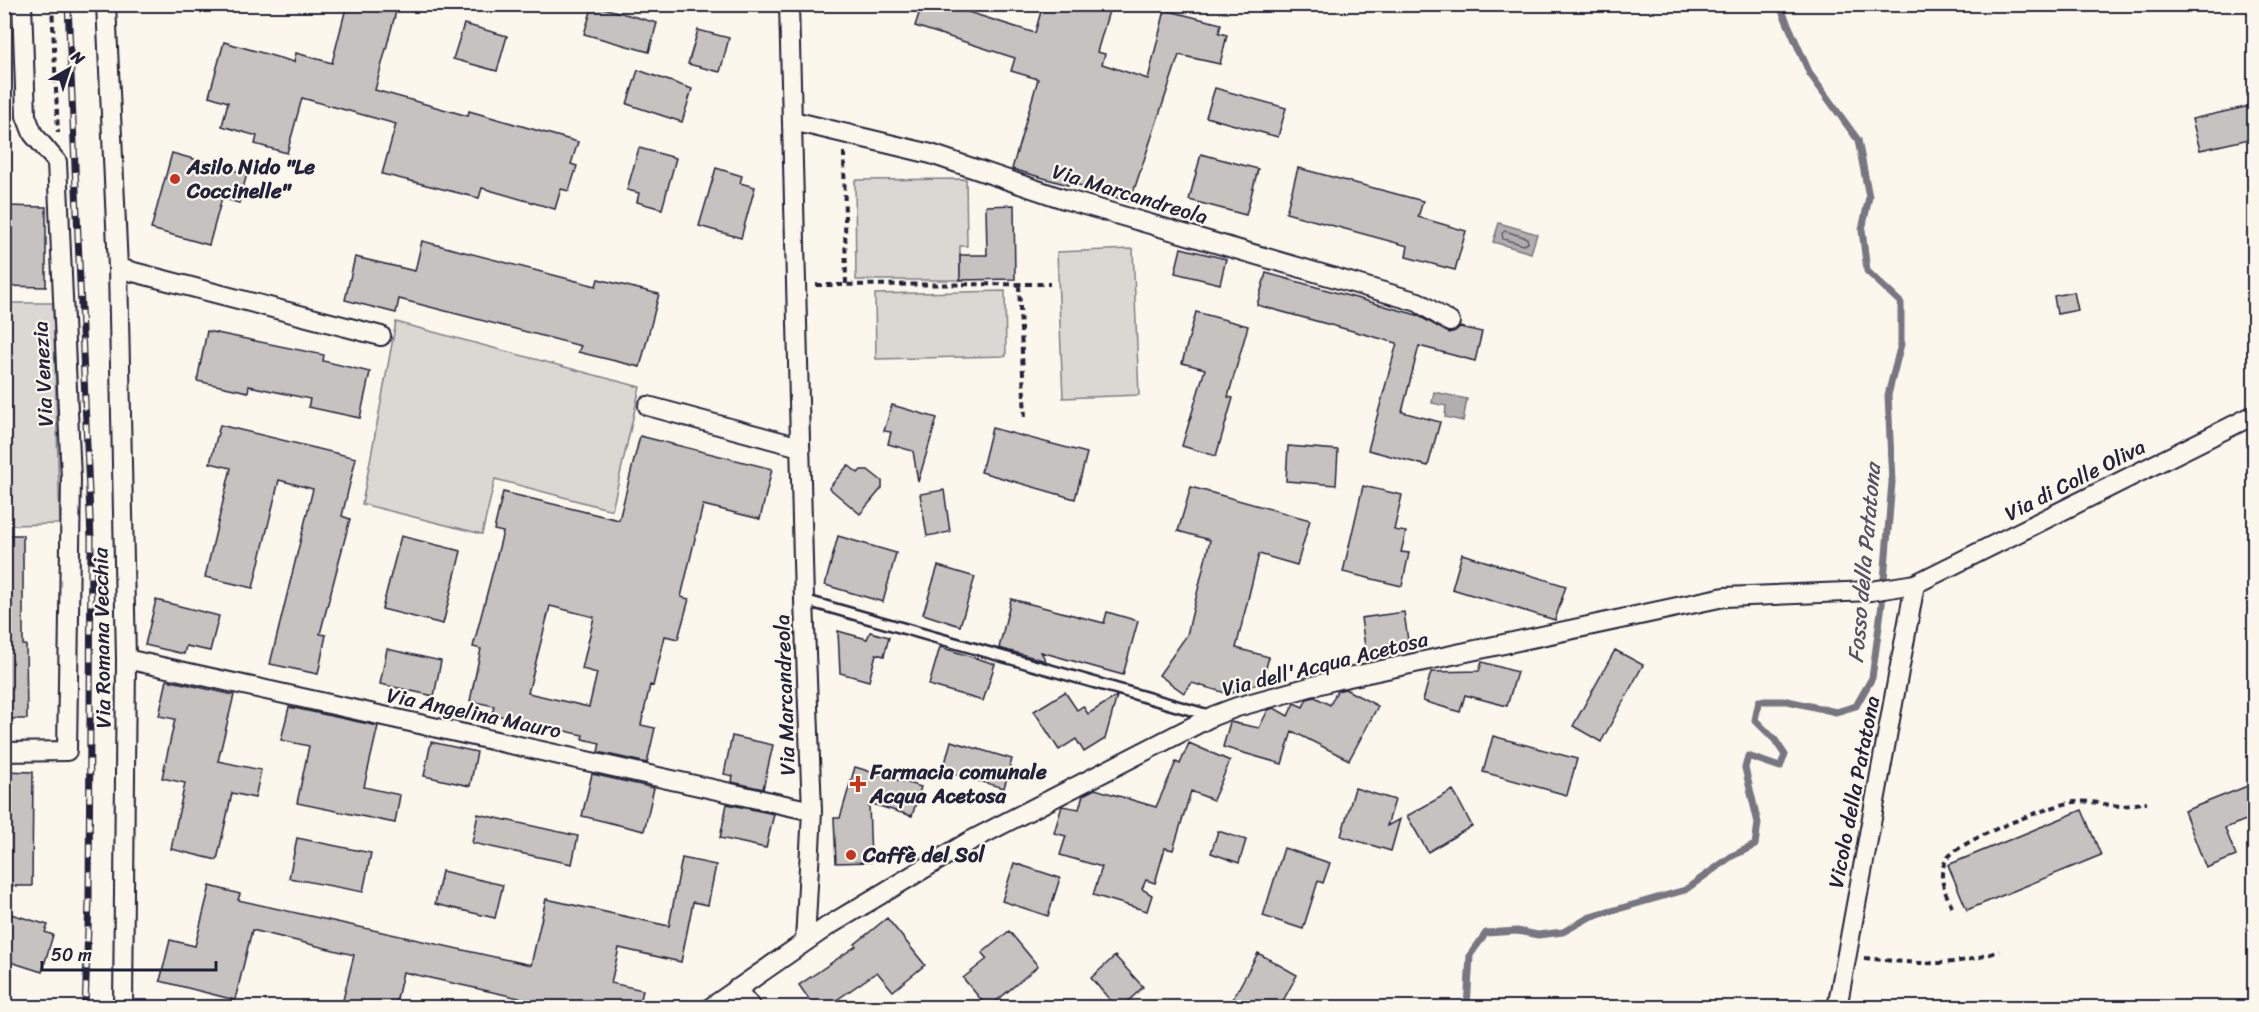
<svg xmlns="http://www.w3.org/2000/svg" width="2259" height="1012" font-family="Sriracha,sans-serif">
<style>
.green{fill:#dbd8d3;stroke:#7e7d87;stroke-width:1.5}
.water{fill:#b1aeb0;stroke:#787681;stroke-width:1.5}
.lines{fill:none;stroke-linecap:round;stroke-linejoin:round}
.shore{stroke:#5b5a6a;stroke-width:1.5}
.stream{stroke:#787681;stroke-width:7}
.building{fill:#c6c2c0;stroke:#22223b;stroke-width:1.5;fill-rule:evenodd}
.service-casing{stroke:#22223b;stroke-width:14}
.minor-casing{stroke:#22223b;stroke-width:22}
.path{stroke:#22223b;stroke-width:4;stroke-dasharray:6 4.5;stroke-linecap:butt}
.service{stroke:#fbf7ec;stroke-width:9}
.minor{stroke:#fbf7ec;stroke-width:18}
.rail-casing{stroke:#22223b;stroke-width:7}
.rail{stroke:#fbf7ec;stroke-width:4.5;stroke-dasharray:14;stroke-linecap:butt}
.poi-dot{fill:#c8321e;stroke:#fbf7ec;stroke-width:2}
.labels{text-anchor:middle;dominant-baseline:central;stroke-width:4.5;stroke-linejoin:round;paint-order:stroke}
.poi-label{font-size:21px;font-weight:bold;fill:#22223b;stroke:#fbf7ec;text-anchor:start}
.street-label{font-size:21px;fill:#22223b;stroke:#fbf7ec}
.water-label{font-size:22px;font-style:italic;fill:#545364;stroke:#fbf7ec}
</style>
<rect width="100%" height="100%" fill="#fbf7ec"/>
<filter id="ink" filterUnits="userSpaceOnUse"><feTurbulence type="fractalNoise" baseFrequency=".0167" numOctaves="2"/><feDisplacementMap in="SourceGraphic" scale="12" xChannelSelector="R" yChannelSelector="G"/><feConvolveMatrix kernelMatrix="1 2 1 2 8 2 1 2 1" color-interpolation-filters="sRGB"/></filter>
<g filter="url(#ink)">
<path class="green" d="M966,179L967,246H960V280H856L855,180Z
M1133,249L1139,395L1063,398L1057,252Z
M1005,291L1006,356L876,359L875,294Z
M4,303H53L60,524L5,525Z
M396,322L640,387L612,510L495,479L482,534L362,504Z"/>
<path class="water" d="M1499,223L1537,234L1531,253L1493,242Z
M1434,392L1467,399L1463,421L1445,417L1446,406L1432,403Z"/>
<g class="lines">
<path class="shore" d="M1505,231L1527,238L1528,243L1524,245L1503,239L1502,233Z"/>
<path class="stream" d="M1467,1008L1470,955L1486,933L1517,931L1538,935L1563,932L1590,917L1685,890L1732,856L1755,845L1758,823L1745,768L1748,756L1780,767L1785,755L1775,740L1755,720L1759,701H1788L1836,712L1856,706L1872,678L1882,604L1892,482L1888,395L1901,344V303L1867,271L1862,230L1869,197L1858,140L1810,74L1779,4"/>
</g>
<path class="building" d="M347,4H398L375,90L468,116L469,111L578,142L571,164L577,166L569,191L561,189L555,209L482,188L479,198L382,174L396,124L302,98L287,153L255,144L257,136L222,126L228,102L209,96L224,42L294,62L296,53L332,63Z
M922,4H943L1035,33L1043,4H1111L1097,52L1105,54L1102,64L1148,79L1165,10L1221,24L1219,33L1227,35L1220,64L1179,55L1130,202L1069,182L1068,185L1012,169L1038,79L1011,71L1015,58L915,26Z
M593,5L657,23L649,52L584,34Z
M464,24L507,36L497,71L453,59Z
M698,30L729,38L720,72L688,64Z
M638,70L692,89L682,122L627,104Z
M1215,88L1286,108L1278,137L1206,117Z
M2254,105V138L2200,150L2192,119Z
M639,148L676,158L662,209L637,202L639,193L627,190Z
M172,153L247,174L239,203L222,198L209,245L151,229Z
M1201,154L1258,169L1246,215L1189,200Z
M716,168L742,176L740,183L755,187L741,238L699,226Z
M1298,168L1423,201L1418,217L1466,231L1455,270L1406,257L1408,246L1286,213Z
M1014,205L1015,279L960,280V255H987L986,206Z
M4,206L46,207V287L4,286Z
M422,241L596,286L598,279L659,294L640,367L578,352L581,346L399,299L396,313L345,300L355,257L415,271Z
M1181,248L1226,259L1220,284L1175,273Z
M1266,273L1417,315L1449,333L1460,327L1482,332L1475,361L1419,346L1402,412L1440,422L1428,466L1368,450L1397,343L1257,305Z
M2074,292L2078,310L2057,314L2054,296Z
M1196,312L1248,326L1228,397L1233,398L1216,456L1182,446L1205,369L1182,363Z
M207,331L324,355L323,361L370,372L360,418L308,407L310,399L249,386L248,392L197,381Z
M892,405L937,418L918,482L913,451L888,444L891,432L884,431Z
M220,425L356,458L342,516L350,519L320,634L326,635L318,674L270,664L313,489L279,480L253,588L205,577L231,468L210,463Z
M992,428L1087,453L1075,499L981,472Z
M640,436L772,469L760,519L703,505L681,597L689,599L678,639L665,636L653,686L650,685L641,725L655,728L647,763L598,752L600,743L582,739L583,735L492,714L494,706L470,701L481,649L473,647L503,532L494,530L503,492L619,520ZM550,606L594,617L582,669L597,673L589,707L528,693Z
M1288,446L1338,450L1336,485L1286,481Z
M848,465L858,473L861,470H868L882,481V488L860,514L829,488Z
M1363,486L1402,495L1394,530L1406,532L1401,552L1409,553L1402,586L1343,572Z
M1191,487L1310,520L1297,565L1259,554L1236,648L1269,657L1262,682L1229,694L1192,683L1184,693L1159,675L1187,635L1210,540L1178,531Z
M944,490L950,532L927,536L920,494Z
M4,535H23V645H26L27,719H4Z
M401,536L461,551L443,624L382,609Z
M838,536L896,553L883,602L825,585Z
M1462,554L1566,586L1555,620L1452,589Z
M938,566L975,577L960,626L923,614Z
M1011,599L1104,623L1107,612L1138,621L1123,675L1041,652L1046,661L999,648Z
M156,600L219,616L210,651L186,646L184,654L145,645Z
M1404,612L1409,648L1366,654L1361,618Z
M838,631L867,639L870,632L889,637L884,656L876,654L869,681L840,673Z
M940,647L995,664L983,701L929,685Z
M387,649L441,661L434,696L380,684Z
M1615,650L1643,665L1601,742L1573,726Z
M1482,662L1517,672L1507,706L1465,695L1460,712L1423,701L1431,672L1479,671Z
M167,680L234,695L218,761L261,770L255,798L232,793L217,860L171,849L185,783L162,778L175,719L159,716Z
M1345,689L1378,706L1349,760L1292,731L1282,764L1223,747L1230,722L1259,728L1268,710L1274,708L1288,716L1294,703L1303,707L1307,699L1315,697L1330,705L1337,691Z
M1065,692L1077,710L1083,706L1088,714L1117,696L1105,739L1084,752L1076,739L1059,750L1034,711Z
M289,707L378,726L364,787L400,795L395,823L297,803L309,746L281,740Z
M732,736L773,745L763,789L732,782L733,776L724,774Z
M1493,736L1577,759L1567,795L1483,772Z
M951,741L1012,759L1004,788L943,771Z
M431,742L477,752L470,786L424,776Z
M1189,743L1230,761L1213,800L1191,791L1173,850L1165,848L1155,883L1146,880L1142,889L1152,895L1147,911L1093,895L1102,867L1060,855L1066,836L1054,833L1062,806L1079,809L1083,795L1095,789L1156,807L1176,762L1180,764Z
M855,767L921,787L912,816L869,803L871,862L836,863L834,818H840Z
M4,771L33,772L32,886H4Z
M592,774L654,788L644,831L582,816Z
M2250,785L2254,796V817L2225,828L2236,856L2206,868L2184,811Z
M1355,788L1395,800L1387,826L1400,819L1391,851L1341,836Z
M1453,790L1472,826L1428,852L1407,816Z
M727,804L774,814L766,848L720,838Z
M2082,810L2101,855L1967,910L1948,865Z
M478,814L578,836L572,864L472,843Z
M1218,831L1246,840L1239,863L1211,853Z
M297,838L371,853L363,892L289,878Z
M1284,848L1330,863L1323,883L1318,881L1303,929L1263,916Z
M682,858L716,865L708,905L693,902L681,962L619,948L611,983L643,990L639,1008H564L403,972L395,1008H341L354,955L252,930L235,1000L160,981L170,940L195,946L210,886L240,894L238,900L531,965L546,899L669,926Z
M1014,863L1060,878L1048,916L1002,901Z
M442,871L503,885L495,918L435,904Z
M4,912L48,925L45,932L53,935L42,972L4,960Z
M887,918L925,965L893,991L877,972L825,1008H815L799,985L856,946L855,944Z
M1009,931L1038,966L988,1008L963,978L987,959L982,953Z
M1258,953L1297,975L1279,1008H1228Z
M1115,956L1143,987L1121,1008H1117L1091,978Z"/>
<g class="lines">
<g class="service-casing">
<path id="service" d="M804,600L1212,716"/>
</g>
<g class="minor-casing">
<path id="minor" d="M106,4L118,268L126,659L123,1008
M789,4L804,600L812,811L805,941
M793,121L931,154L1064,199L1418,302L1450,322
M118,268L381,336
M648,406L800,447
M126,659L812,811
M4,752L67,751L71,479L57,162L33,134L26,116L22,4
M736,989L752,1008
M710,1008L828,926L970,841L1213,716L1237,707L1335,680L1724,597L1871,591L1915,584L2254,415
M1837,1008L1915,584"/>
</g>
<path class="path" d="M52,4L58,133
M844,152L846,287
M816,285L1050,284
M1019,285L1025,419
M1952,907C1945,892 1937,876 1946,860C1956,841 2052,805 2074,802C2089,800 2105,805 2120,806C2129,806 2139,803 2147,802
M1864,958C1916,963 1949,969 1999,951"/>
<use href="#service" class="service"/>
<use href="#minor" class="minor"/>
<g class="rail-casing">
<path id="rail" d="M68,4L91,539L89,901L85,1008"/>
</g>
<use href="#rail" class="rail"/>
</g>
</g>
<g class="poi-dot">
<circle cx="175" cy="179" r="6"/>
<path d="M855 775h6v6h6v6h-6v6h-6v-6h-6v-6h6z"/>
<circle cx="851" cy="855" r="6"/>
</g>
<g class="labels">
<g class="poi-label">
<text x="187" y="167">Asilo Nido "Le<tspan x="187" dy="24">Coccinelle"</tspan></text>
<text x="870" y="772">Farmacia comunale<tspan x="870" dy="24">Acqua Acetosa</tspan></text>
<text x="863" y="855">Caffè del Sol</text>
</g>
<g class="street-label">
<text transform="translate(1130 194) rotate(17)">Via Marcandreola</text>
<text transform="translate(43 374) rotate(-93)">Via Venezia</text>
<text transform="translate(2075 480) rotate(-27)">Via di Colle Oliva</text>
<text transform="translate(102 638) rotate(-91)">Via Romana Vecchia</text>
<text transform="translate(1325 664) rotate(-14)">Via dell'Acqua Acetosa</text>
<text transform="translate(785 695) rotate(-92)">Via Marcandreola</text>
<text transform="translate(474 713) rotate(12)">Via Angelina Mauro</text>
<text transform="translate(1854 792) rotate(-79)">Vicolo della Patatona</text>
</g>
<g class="water-label">
<text transform="translate(1864 563) rotate(-85)">Fosso della Patatona</text>
</g>
</g>
<rect width="2259" height="1012" fill="none" stroke="#fbf7ec" stroke-width="24"/>
<rect x="12" y="12" width="2235" height="988" fill="none" stroke="#22223b" stroke-width="2" filter="url(#ink)"/>
<g transform="translate(69 69) rotate(39)" stroke="#fbf7ec" stroke-width="4.5" paint-order="stroke">
<path d="M0-4.5L10 22L0 15L-10 22Z" fill="#22223b"/>
<text y="-9" font-size="16" font-weight="bold" text-anchor="middle" fill="#22223b">N</text>
</g>
<path d="M42 961v9h174v-9" fill="none" stroke="#22223b" stroke-width="3"/>
<text x="51" y="961" font-size="18" fill="#22223b" stroke="#fbf7ec" stroke-width="4.5" paint-order="stroke">50 m</text>
</svg>
